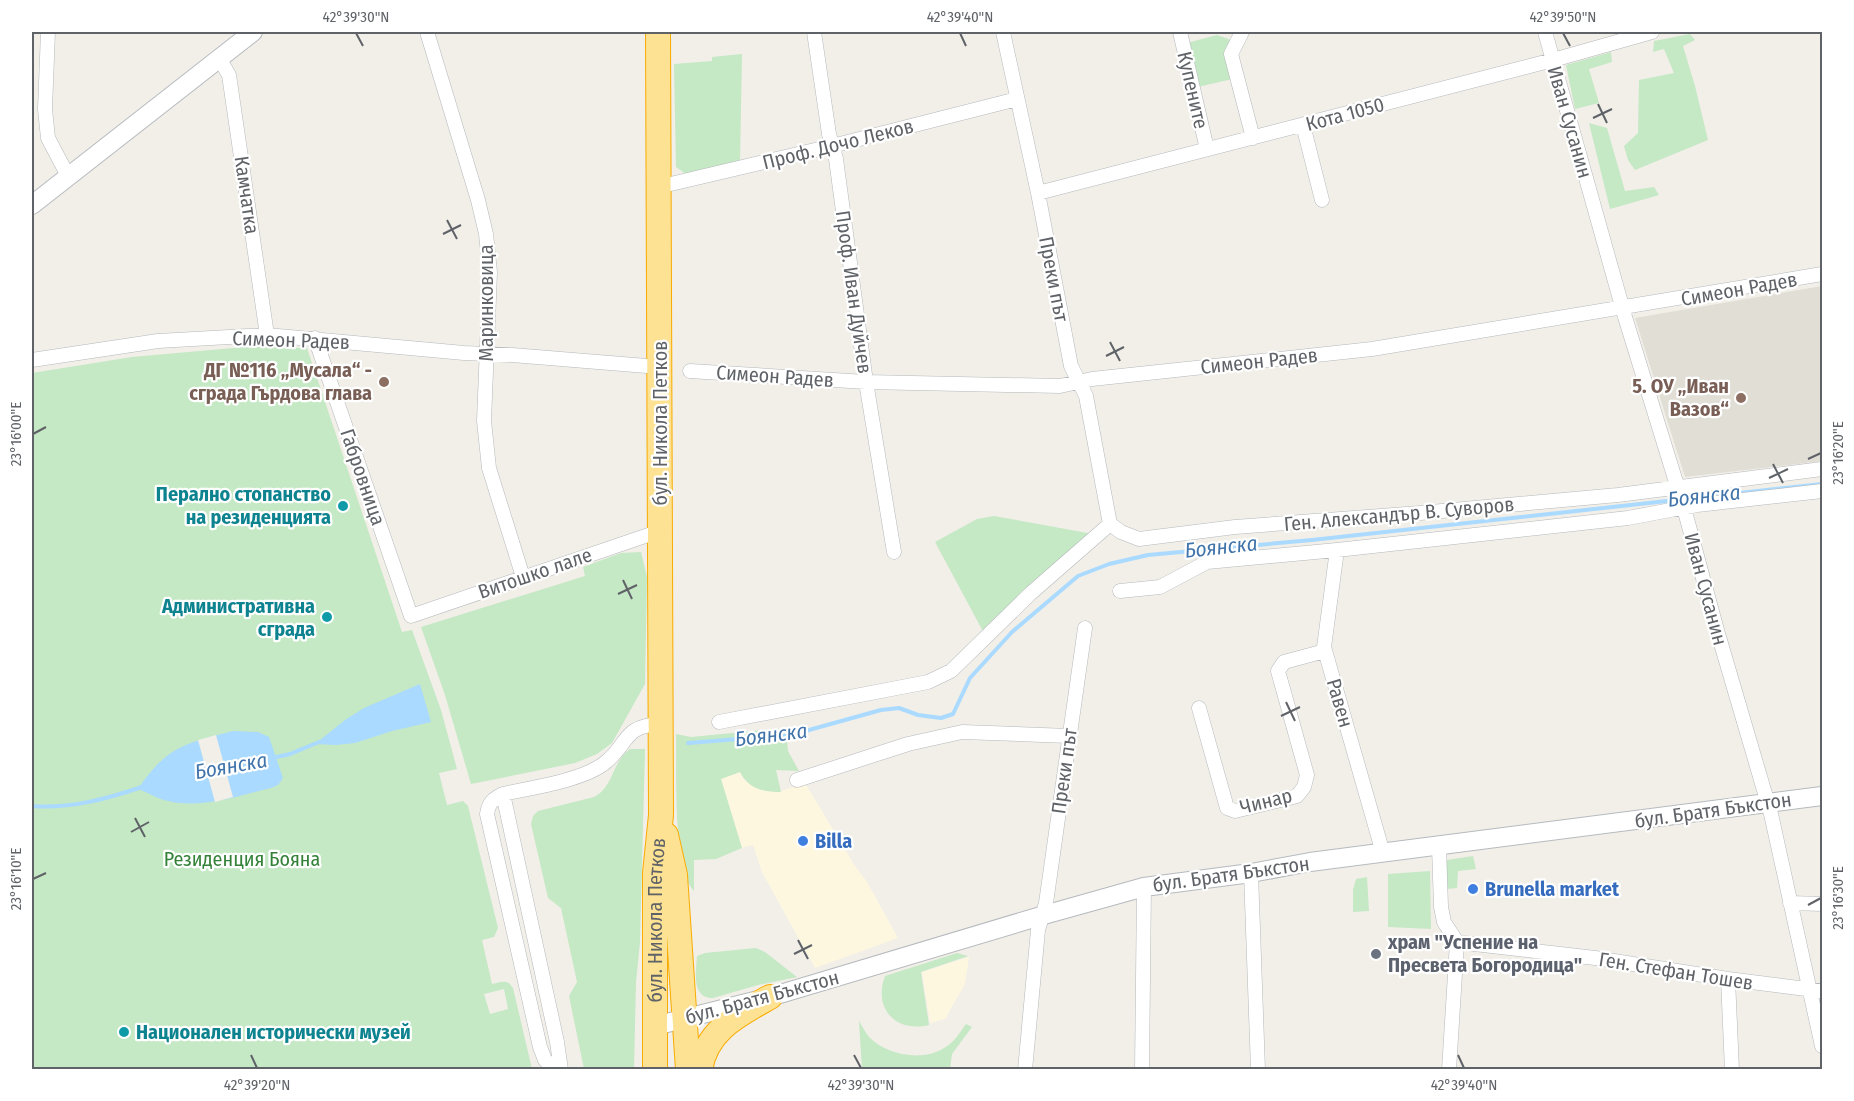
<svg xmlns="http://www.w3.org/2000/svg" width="1854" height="1101" font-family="'Fira Sans Condensed',sans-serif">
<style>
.commercial{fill:#fef7e0}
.education{fill:#e1ded6}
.green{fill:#c5e8c5;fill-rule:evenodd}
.water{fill:#aadaff}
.pier{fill:#f1efe8}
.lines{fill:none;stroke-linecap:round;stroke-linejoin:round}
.stream{stroke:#aadaff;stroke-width:4}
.street-casing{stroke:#b5b8bc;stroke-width:15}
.secondary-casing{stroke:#b6babf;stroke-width:20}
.highway-casing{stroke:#f9ab00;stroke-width:26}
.street{stroke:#fff;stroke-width:14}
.secondary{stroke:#fff;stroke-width:18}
.highway{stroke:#fde293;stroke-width:24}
.ticks{fill:none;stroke:#5f6368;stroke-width:2}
.education-dot{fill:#8d6e63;stroke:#fff;stroke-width:2}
.culture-dot{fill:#0f9aa8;stroke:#fff;stroke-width:2}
.shop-dot{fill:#3f7fe0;stroke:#fff;stroke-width:2}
.worship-dot{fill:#6b7280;stroke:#fff;stroke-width:2}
.labels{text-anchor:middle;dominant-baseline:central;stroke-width:4.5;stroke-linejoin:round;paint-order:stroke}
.street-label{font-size:20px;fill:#5f6368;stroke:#fff}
.education-label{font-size:20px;font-weight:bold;fill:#785e54;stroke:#fff;text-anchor:end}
.culture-label{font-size:20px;font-weight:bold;fill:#0d838f;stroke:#fff;text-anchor:end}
.shop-label{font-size:20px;font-weight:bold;fill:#366cbe;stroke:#fff;text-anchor:start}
.park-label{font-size:20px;fill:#348238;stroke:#fff}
.worship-label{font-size:20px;font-weight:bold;fill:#5b616d;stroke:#fff;text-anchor:start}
.water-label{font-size:21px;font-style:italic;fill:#4174aa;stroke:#fff}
.neatline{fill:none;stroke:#5f6368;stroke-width:2}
.ticks-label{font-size:15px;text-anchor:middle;fill:#5f6368}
</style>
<rect width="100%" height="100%" fill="#f1efe8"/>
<path class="commercial" d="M740,772L744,780L760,790L781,791L805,783L855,866L867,882L898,938L815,968L762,872L753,845L742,848L721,779Z
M969,957L965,984L945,1019L930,1023L922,972Z"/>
<path class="education" d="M1822,286V461L1685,477L1635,318Z"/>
<path class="green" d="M1690,34L1695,40L1683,46L1695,86L1708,140L1635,170L1628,160L1624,146L1638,133L1639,80L1674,73L1664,49L1653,52L1654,41Z
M1217,35L1237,42V78L1193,88L1183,44Z
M1611,52L1612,62L1589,69L1599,103L1575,109L1566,65Z
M742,54L740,162L686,174L676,167L674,64L712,61V57Z
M1589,123L1607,128L1625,191L1654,187L1659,195L1610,209Z
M256,346L307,348L402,632L412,630L441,710L457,769L439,773L447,805L463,801L468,806L498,928L494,937L482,940L492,984C501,983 507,978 513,988L532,1069L32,1070V373L132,357ZM504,989L508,1009L490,1014L484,994Z
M994,516L1093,534L985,635L935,542L977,519Z
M641,552L647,577L645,684L612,743L597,754L575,763L471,784L445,695L421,627L585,576L583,567L621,553Z
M786,728L788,751L799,771L776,770L781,792C763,792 749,789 740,772L721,779L742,848L716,859L694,860V891C672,868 677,768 676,734L691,737Z
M630,749H645L640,942L636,982L634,1069H584L569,996L577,982L561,908L548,898L531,824L533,816L538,811L594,797C614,787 612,761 630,749Z
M1473,856L1476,869L1458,871L1457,888L1446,889L1447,860Z
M1430,871L1431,929L1388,927V874Z
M1367,877L1369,911L1353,912V890L1356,879Z
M756,948L765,952L797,977L758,985L713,998C691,998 696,972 697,956L705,953Z
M957,953L968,956L921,972L929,1025C895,1033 873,1008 885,976Z
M859,1021C862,1026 865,1032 869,1037C886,1055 923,1062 944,1048C954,1043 960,1032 966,1024L972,1027L952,1054L950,1069H862Z"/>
<path class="water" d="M420,684L431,722L392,731L355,743L336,745L315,744L345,720L364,708Z
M233,731L258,732L269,737L283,778L278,785L271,788C237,796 199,810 164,800C156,798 147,792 138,789C167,746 186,743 233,731Z"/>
<path class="pier" d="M216,735L233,797L215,802L198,740Z"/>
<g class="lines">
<path class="stream" d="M688,743L791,735L881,710L899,708L918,715L941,718L953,714L970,678L1012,632L1078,576L1109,564L1148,555L1312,540L1822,484
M272,758L290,754L319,742
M32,806C70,809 106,799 142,787"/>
<g class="street-casing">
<path id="street" d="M48,32L45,109L48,138L68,176
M427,32L478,200L486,234L490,272L484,421L489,468L523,577
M814,32L829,134L836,159L866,382L894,552
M1003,32L1038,193L1071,366L1086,396L1110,524
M1180,32L1207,149
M1242,32L1231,54L1253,138
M1545,32L1625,317L1684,508L1717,630L1771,814L1822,1046
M219,58L229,75L267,335
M1303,125L1322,200
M658,187L832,146L1017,99
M1038,193L1553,60L1652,32
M315,338L411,616L660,531
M32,360L158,341L267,335L464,353L512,355L659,367
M690,371L866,382L1060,386L1092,379L1372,349L1822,274
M1110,524L1121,532L1139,539L1235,527L1420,513L1618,495L1822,469
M1337,550L1324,647L1383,853
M1120,591L1160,587L1207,562L1337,550L1628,518L1697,505L1822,491
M1199,708L1227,808L1235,811L1297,796L1304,787L1307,775L1278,671L1284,662L1325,651
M719,722L928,682L951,671L1031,593L1110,524
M797,780L908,744L962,732L1069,736
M503,794L557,1042L561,1070
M1439,846L1441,907L1444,922L1457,942L1449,1070
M1251,873L1258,1070
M1790,903L1822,904
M1457,942L1595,958L1728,979L1822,991
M1728,979L1732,1070
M557,1070L545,1060L540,1047L487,814C489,802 493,799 503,794C531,788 585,780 606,762C629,743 623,726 660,724
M1025,1070L1038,930L1046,903L1085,628
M1142,1070L1144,887"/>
</g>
<g class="secondary-casing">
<path id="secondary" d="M32,205L253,32
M655,1026L770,997L1044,915L1144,887L1251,873L1310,862L1822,796"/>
</g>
<g class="highway-casing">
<g id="highway">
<path d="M666,835L675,875L688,1070"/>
<path id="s1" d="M655,1070V873L661,815L658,32"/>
<path d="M700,1070C706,1030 738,1015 770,997"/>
</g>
</g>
<use href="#street" class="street"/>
<use href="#secondary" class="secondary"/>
<use href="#highway" class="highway"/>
</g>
<path class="ticks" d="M356,33L363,46M960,33L966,46M1563,33L1570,46M1598,104L1607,123M1593,118L1612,109M447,220L457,239M443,234L461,225M1110,342L1120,361M1106,356L1124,347M33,434L46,427M1808,459L1821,453M1773,464L1783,483M1769,478L1788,469M623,580L632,599M618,594L637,585M1286,702L1295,721M1281,716L1300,707M135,818L145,837M131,832L149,822M33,879L46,873M1808,905L1821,898M798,940L808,959M794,954L812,945M251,1055L257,1068M854,1055L861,1068M1458,1055L1464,1068"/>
<g class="education-dot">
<circle cx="384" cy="382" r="6"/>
<circle cx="1741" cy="398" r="6"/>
</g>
<g class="culture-dot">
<circle cx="343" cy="506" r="6"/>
<circle cx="327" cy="617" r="6"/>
<circle cx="124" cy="1032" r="6"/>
</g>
<g class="shop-dot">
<circle cx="803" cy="841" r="6"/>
<circle cx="1473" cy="889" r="6"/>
</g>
<circle class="worship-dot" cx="1376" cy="954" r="6"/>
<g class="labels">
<g class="street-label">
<text transform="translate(1193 90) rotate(77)">Купените</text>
<text transform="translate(1345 114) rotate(-15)">Кота 1050</text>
<text transform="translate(1570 122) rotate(74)">Иван Сусанин</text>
<text transform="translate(838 144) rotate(-14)">Проф. Дочо Леков</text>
<text transform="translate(247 195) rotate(82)">Камчатка</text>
<text transform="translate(1054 279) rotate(79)">Преки път</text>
<text transform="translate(1739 289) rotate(-10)">Симеон Радев</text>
<text transform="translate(854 292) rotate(82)">Проф. Иван Дуйчев</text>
<text transform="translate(486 303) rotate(-90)">Маринковица</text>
<text transform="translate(291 340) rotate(2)">Симеон Радев</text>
<text transform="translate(1259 361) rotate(-6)">Симеон Радев</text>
<text transform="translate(775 376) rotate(4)">Симеон Радев</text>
<text transform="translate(660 423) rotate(-90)">бул. Никола Петков</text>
<text transform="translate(363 477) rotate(71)">Габровница</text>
<text transform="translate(1399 514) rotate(-5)">Ген. Александър В. Суворов</text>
<text transform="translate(535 573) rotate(-19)">Витошко лале</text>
<text transform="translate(1706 589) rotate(75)">Иван Сусанин</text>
<text transform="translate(1340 703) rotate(74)">Равен</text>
<text transform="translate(1064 771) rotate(-82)">Преки път</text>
<text transform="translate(1266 801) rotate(-14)">Чинар</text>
<text transform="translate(1713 810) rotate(-8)">бул. Братя Бъкстон</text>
<text transform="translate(1231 874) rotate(-8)">бул. Братя Бъкстон</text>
<text stroke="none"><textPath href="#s1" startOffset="150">бул. Никола Петков</textPath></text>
<text transform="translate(1676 971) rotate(9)">Ген. Стефан Тошев</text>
<text transform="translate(762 997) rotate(-15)">бул. Братя Бъкстон</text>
</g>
<g class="education-label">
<text x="372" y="370">ДГ №116 „Мусала“ -<tspan x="372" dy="23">сграда Гърдова глава</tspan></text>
<text x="1729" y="386">5. ОУ „Иван<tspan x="1729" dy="23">Вазов“</tspan></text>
</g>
<g class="culture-label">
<text x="331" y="494">Перално стопанство<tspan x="331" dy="23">на резиденцията</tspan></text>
<text x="315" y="606">Административна<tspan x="315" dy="23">сграда</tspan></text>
<text x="136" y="1032" text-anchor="start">Национален исторически музей</text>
</g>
<g class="shop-label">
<text x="815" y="841">Billa</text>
<text x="1485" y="889">Brunella market</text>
</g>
<g class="park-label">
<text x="242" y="859">Резиденция Бояна</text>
</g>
<g class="worship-label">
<text x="1388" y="942">храм "Успение на<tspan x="1388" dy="23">Пресвета Богородица"</tspan></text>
</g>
<g class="water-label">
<text transform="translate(1704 496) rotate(-6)">Боянска</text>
<text transform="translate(1221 547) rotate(-6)">Боянска</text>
<text transform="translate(771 735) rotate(-7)">Боянска</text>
<text transform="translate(231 766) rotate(-10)">Боянска</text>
</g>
</g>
<rect width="1854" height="1101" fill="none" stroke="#ffffff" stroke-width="66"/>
<rect x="33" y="33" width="1788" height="1035" class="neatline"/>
<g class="ticks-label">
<text x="356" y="22">42°39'30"N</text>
<text x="960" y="22">42°39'40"N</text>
<text x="1563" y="22">42°39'50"N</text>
<text transform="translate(16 434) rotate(-90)" y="5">23°16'00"E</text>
<text transform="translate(1838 453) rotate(-90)" y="5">23°16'20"E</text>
<text transform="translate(16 879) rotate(-90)" y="5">23°16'10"E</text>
<text transform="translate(1838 898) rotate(-90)" y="5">23°16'30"E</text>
<text x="257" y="1090">42°39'20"N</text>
<text x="861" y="1090">42°39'30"N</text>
<text x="1464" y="1090">42°39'40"N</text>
</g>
</svg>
